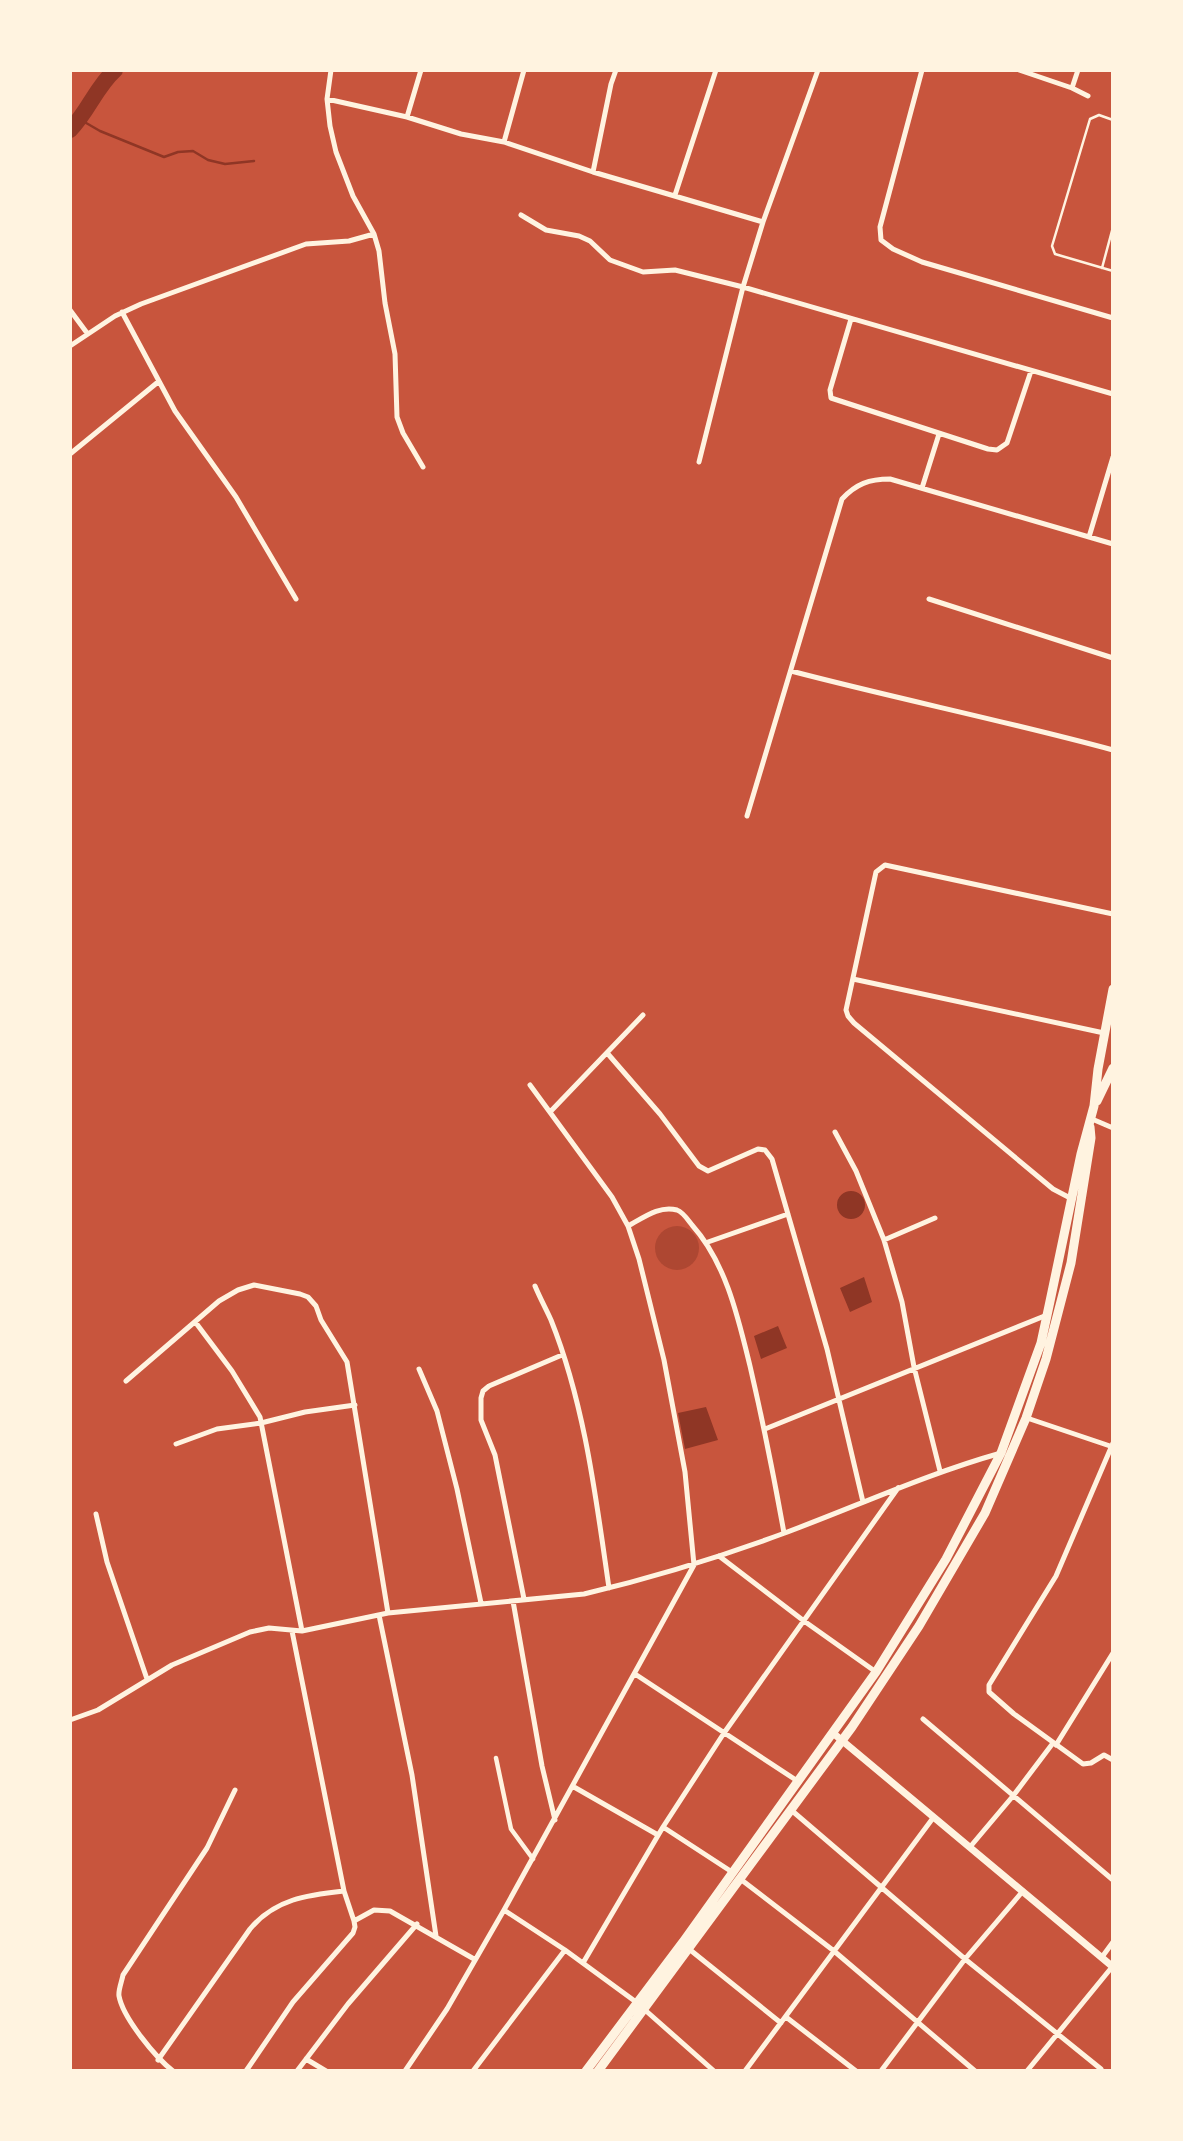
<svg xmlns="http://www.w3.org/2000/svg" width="1183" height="2141" font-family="Barlow,sans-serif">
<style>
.green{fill:#ae4732}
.water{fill:#8f3625}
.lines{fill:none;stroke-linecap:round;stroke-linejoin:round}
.stream{stroke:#8f3625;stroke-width:2.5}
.river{stroke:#8f3625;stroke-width:16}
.service{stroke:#fff3e0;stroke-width:2.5}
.pedestrian{stroke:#fff3e0;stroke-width:4.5}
.minor{stroke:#fff3e0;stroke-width:5}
.tertiary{stroke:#fff3e0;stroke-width:7}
.primary{stroke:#fff3e0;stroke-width:9}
</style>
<rect width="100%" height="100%" fill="#c8553d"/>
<path class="green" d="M655 1248a22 22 0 1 1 44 0a22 22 0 1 1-44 0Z"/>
<path class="water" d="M837 1205a14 14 0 1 1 28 0a14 14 0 1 1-28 0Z
M864,1277L872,1302L850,1312L840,1288Z
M778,1326L787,1348L761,1359L754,1336Z
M706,1407L718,1440L685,1449L678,1413Z"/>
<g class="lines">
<path class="stream" d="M81,120L100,131L164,157L178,152L193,151L208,160L225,164L254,161"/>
<path class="river" d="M70,130C88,112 96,87 115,70"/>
<path class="service" d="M1113,120L1099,115L1090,119L1052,246L1055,254L1113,271
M1102,268L1113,227"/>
<path class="pedestrian" d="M496,1758L511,1829L533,1859"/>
<path class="minor" d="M331,70L327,99L330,126L336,152L353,196L374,234L379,251L385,303L395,354L397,417L403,433L423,467
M922,70L880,227L881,240L893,249L922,262L1113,318
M1019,70L1072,88L1088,96
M1072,88L1078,70
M327,99L407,117L461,134L504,142L593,172L763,222
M407,117L421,70
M504,142L524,70
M593,172L611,84L616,70
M675,195L716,70
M521,215L546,230L579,236L590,241L610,260L643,272L675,270L743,287L1113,394
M70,310L87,333
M122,312L175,411L236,497L296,599
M851,319L830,390L831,398L988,449L997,450L1007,443L1031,371
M70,346L115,316L141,304L306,244L349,241L374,234
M70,454L158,382
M699,462L743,287L763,222L818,70
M922,488L939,434
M1089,537L1113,457
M929,599L1113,658
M791,671C898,699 1006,721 1113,750
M747,816L842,499C856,484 869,479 890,479L1113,544
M853,979L1104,1033
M608,1054L660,1114L699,1166L708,1171L758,1149L765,1150L772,1159L827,1349L863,1502
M551,1111L643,1015
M1092,1119L1113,1128
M835,1132L856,1171L884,1240L902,1302L914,1367L940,1471
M1072,1199L1053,1189L854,1023L848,1016L846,1010L876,872L885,865L1113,914
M628,1226C643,1218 659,1205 677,1210C683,1212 688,1220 692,1225C726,1263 738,1317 750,1366C763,1422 774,1477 784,1533
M884,1240L935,1218
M708,1242L788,1214
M535,1286C540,1298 546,1309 551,1320C585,1405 596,1499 609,1588
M196,1323L232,1371L260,1417L302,1631
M419,1369L437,1411L457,1489L481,1603
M126,1381L219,1301L238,1290L254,1285L300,1294L308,1297L316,1306L321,1320L347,1362L388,1613
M1027,1418L1113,1447
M765,1429L1047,1315
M1113,1443L1056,1576L989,1685V1692L1014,1714L1083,1764L1091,1763L1104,1755L1113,1760
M176,1444L217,1429L261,1423L305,1412L355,1405
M96,1514L107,1562L147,1679
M719,1556L804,1621L876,1672
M524,1599L495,1455L481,1420V1398L483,1391L489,1386L562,1355
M513,1601L542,1766L555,1820
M379,1615L412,1775L436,1936
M292,1631L344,1891
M635,1674L799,1782
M923,1719L1113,1880
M70,1720L98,1710L172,1665L250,1632L269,1628L302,1631L388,1613L584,1594C651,1578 717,1558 782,1534C855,1507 926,1474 1001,1453
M1056,1745L1113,1653
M574,1787L658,1835
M790,1809L965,1959L1101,2069
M663,1827L732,1872
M970,1847L1013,1796L1053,1743
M739,1878L834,1951L975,2071
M504,1910L565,1950L636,2002L714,2071
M689,1949L781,2023
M1102,1957L1113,1942
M583,1963L663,1827L724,1733L898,1488
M786,2017L856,2071
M306,2059L326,2071
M158,2060L250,1929C275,1899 307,1895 344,1891L354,1921L374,1910L390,1911L474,1959
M173,2071C156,2058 123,2018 119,1996C118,1990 122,1981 123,1975L207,1848L235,1790
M246,2071L293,2002L353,1933L355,1927L354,1921
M297,2071L348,2004L417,1924
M405,2071L447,2009L504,1910L694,1565L685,1472L664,1360L639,1259L628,1226L612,1197L530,1085
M473,2071L565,1950
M745,2071L933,1818
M881,2071L965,1959L1023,1891
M1027,2071L1112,1967"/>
<path class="tertiary" d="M833,1733L1113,1967"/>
<path class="primary" d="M1097,1101L1113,1068
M586,2071L683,1942L876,1672L946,1559L1001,1453L1041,1343L1049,1306L1081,1154L1094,1106L1098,1069L1113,989
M598,2071L852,1727L919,1626L985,1513L1026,1418L1046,1359L1071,1263L1091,1138L1090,1127"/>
</g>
<rect width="1183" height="2141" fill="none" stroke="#fff3e0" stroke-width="144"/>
</svg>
